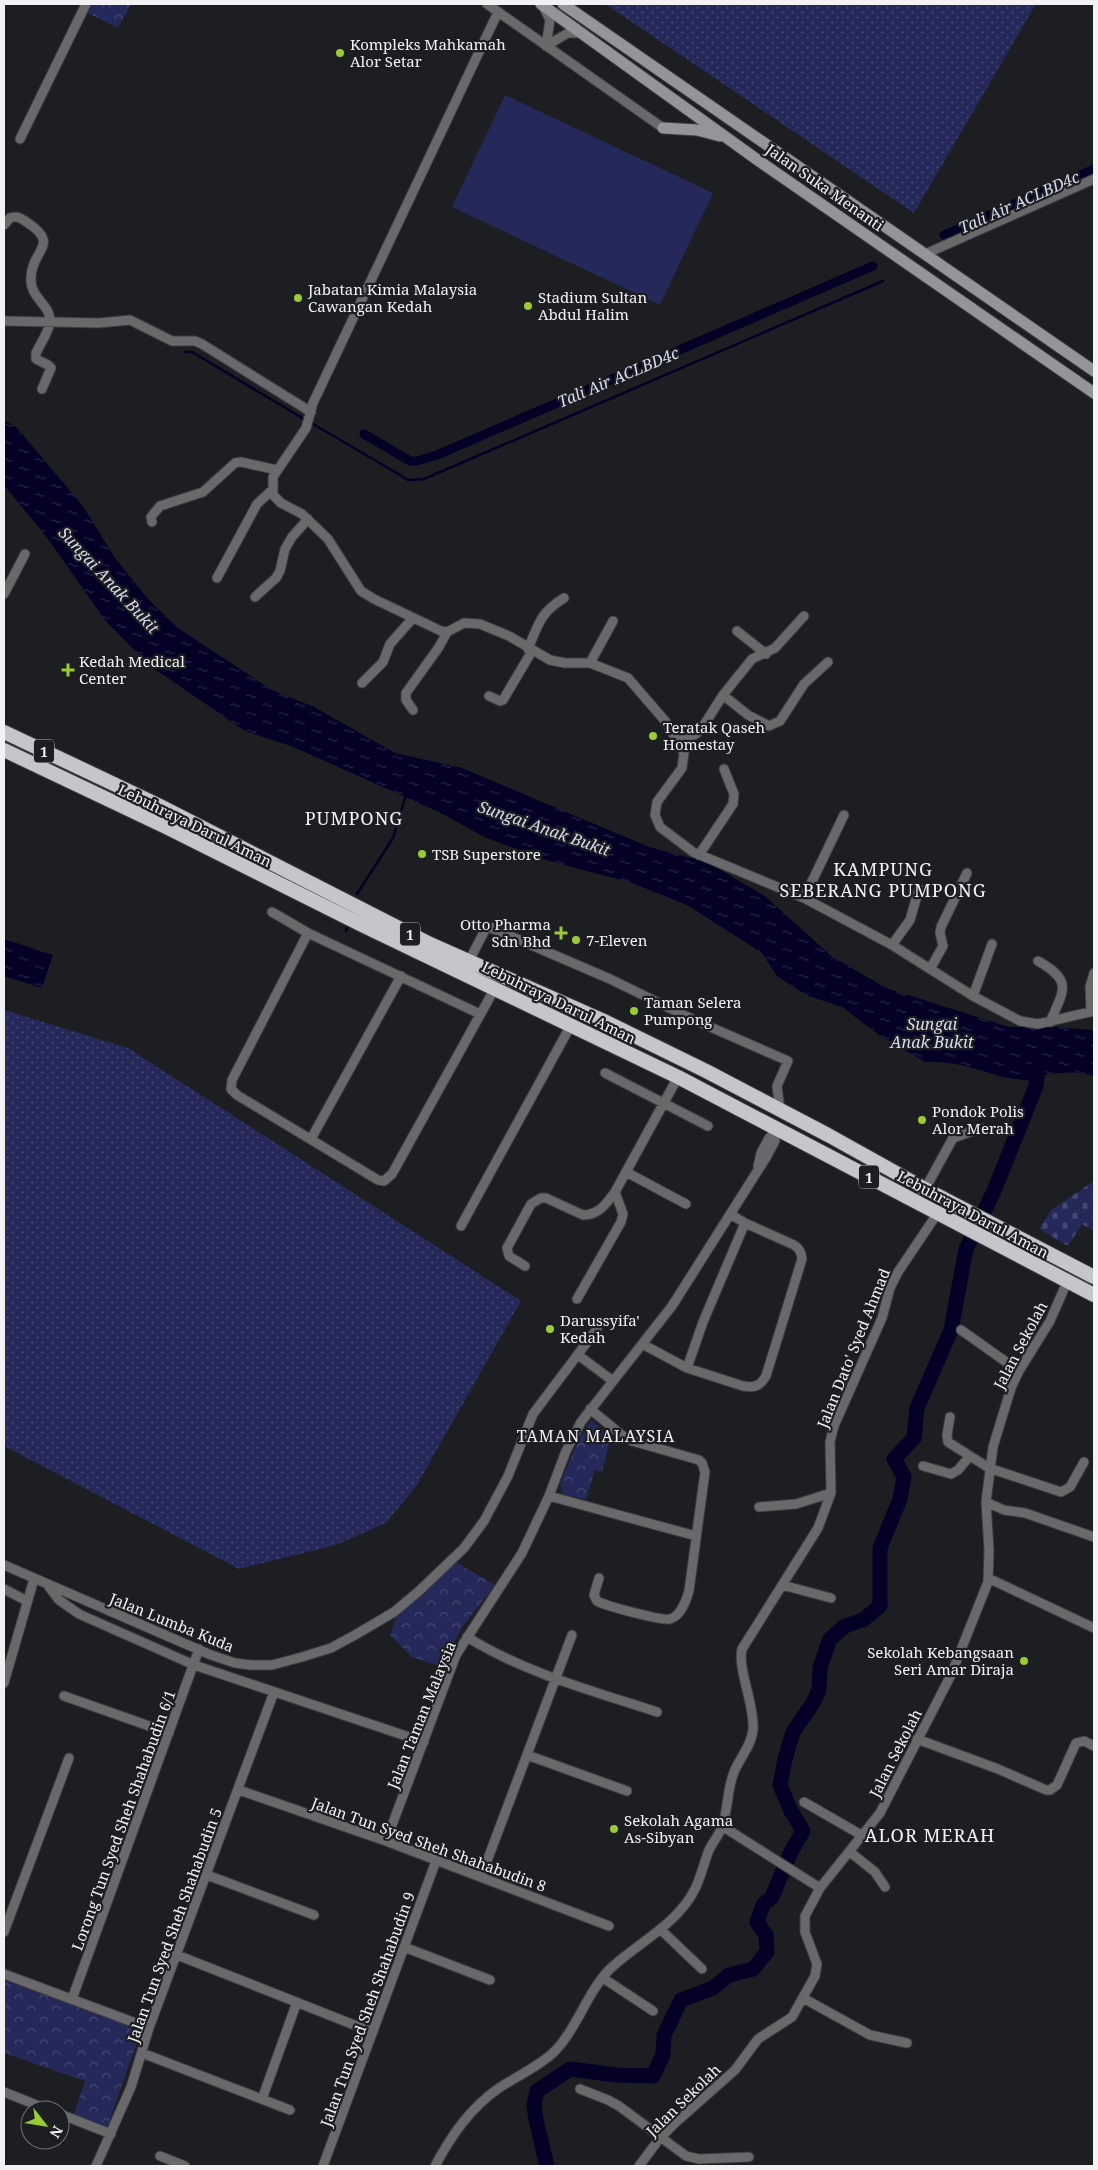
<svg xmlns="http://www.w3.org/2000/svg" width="1098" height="2170" font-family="'Noto Serif',serif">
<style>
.grass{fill:url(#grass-dots)}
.forest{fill:url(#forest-crowns)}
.cemetery{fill:url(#cemetery-stones)}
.pitch{fill:#242959}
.water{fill:url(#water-ripples)}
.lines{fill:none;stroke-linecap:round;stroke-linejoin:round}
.stream{stroke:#040026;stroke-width:2.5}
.canal{stroke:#040026;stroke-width:9}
.river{stroke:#040026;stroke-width:15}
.minor-casing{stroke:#3b3c40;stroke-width:11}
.secondary-casing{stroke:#3b3c40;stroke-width:13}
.trunk-casing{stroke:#3b3c40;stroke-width:16}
.minor{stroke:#69696b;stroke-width:9}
.secondary{stroke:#949598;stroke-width:11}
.trunk{stroke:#c4c6ca;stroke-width:14}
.poi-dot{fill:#9bcb32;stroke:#1d1e22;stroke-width:2}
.labels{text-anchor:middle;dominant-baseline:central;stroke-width:4.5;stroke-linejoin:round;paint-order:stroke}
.shield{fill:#1d1e22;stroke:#b2b2b6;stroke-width:1}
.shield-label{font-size:14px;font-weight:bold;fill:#f2f2f5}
.poi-label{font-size:15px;fill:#f2f2f5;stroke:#1d1e22;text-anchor:start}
.street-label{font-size:15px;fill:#f2f2f5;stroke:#1d1e22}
.water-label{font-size:16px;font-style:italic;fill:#d7dbef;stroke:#1d1e22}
.neighbourhood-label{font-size:16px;letter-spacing:1px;fill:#f2f2f5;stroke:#1d1e22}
.quarter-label{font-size:18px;letter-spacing:1px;fill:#f2f2f5;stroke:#1d1e22}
</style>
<defs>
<pattern id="grass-dots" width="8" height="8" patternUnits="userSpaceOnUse" patternTransform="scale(1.25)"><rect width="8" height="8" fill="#242959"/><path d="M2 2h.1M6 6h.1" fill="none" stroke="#444871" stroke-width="1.8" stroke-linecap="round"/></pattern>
<pattern id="forest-crowns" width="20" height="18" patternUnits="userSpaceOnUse" patternTransform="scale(1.25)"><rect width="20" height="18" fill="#242959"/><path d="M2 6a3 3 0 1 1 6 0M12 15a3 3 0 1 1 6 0" fill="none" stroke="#444871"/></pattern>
<pattern id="cemetery-stones" width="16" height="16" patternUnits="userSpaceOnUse" patternTransform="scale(1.25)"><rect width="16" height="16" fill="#242959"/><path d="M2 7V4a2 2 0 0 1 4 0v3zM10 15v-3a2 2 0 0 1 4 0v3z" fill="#444871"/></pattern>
<pattern id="water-ripples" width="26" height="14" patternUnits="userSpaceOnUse" patternTransform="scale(1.25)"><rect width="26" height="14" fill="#040026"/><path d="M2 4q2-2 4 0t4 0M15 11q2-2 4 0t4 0" fill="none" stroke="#292646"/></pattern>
</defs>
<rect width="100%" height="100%" fill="#1d1e22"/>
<path class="grass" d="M605,4H1036L914,213Z
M4,1010L128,1048L521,1301L417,1485L386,1523L336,1545L239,1569L4,1446Z"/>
<path class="forest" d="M93,4H131L118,28L88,13Z
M591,1420L611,1436L602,1472L595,1470L586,1499L563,1495L560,1484L578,1441Z
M454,1561L495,1585L462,1627L442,1667L412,1657L390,1635L397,1614Z
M4,1980L142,2028L107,2128L73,2116L85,2081L4,2053Z"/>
<path class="cemetery" d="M1094,1181V1231L1082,1224L1068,1246L1039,1229L1051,1210Z"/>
<path class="pitch" d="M505,95L713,193L660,305L452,207Z"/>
<path class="water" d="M4,420L17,428L83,506L115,558L148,599L178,628L272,690L314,707L395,753L462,768L649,847L707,862L765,896L830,955L886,988L1009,1027H1055L1094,1030V1076C1078,1071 1061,1072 1044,1075L1036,1086L1028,1081L1003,1077L962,1065L939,1062H925L879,1035L842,1007L806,995L777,976L762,953L687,905L632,883L546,860L484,837L441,813L291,746L245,731L149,665L105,620L48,539L4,485Z
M4,939L53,955L42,988L4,976Z"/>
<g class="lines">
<path class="stream" d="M185,352H192L304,419
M313,424L400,475L408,480L424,479L883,281
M357,894L393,838L406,795
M346,931L348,926"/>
<path class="canal" d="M944,235L1094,169
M364,434L410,461H417L437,455L873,266"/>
<path class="river" d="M547,2166L536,2120L534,2105L537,2091L570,2069L616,2075L653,2076L663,2055L664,2035L681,2000L713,1988L729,1975L753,1969L767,1952L766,1935L757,1922L763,1905L772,1897L790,1854L803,1831L791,1811L780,1785L785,1759L793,1732L813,1703L819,1690L820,1667L830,1639L845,1626L863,1620L880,1606V1548L900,1499L904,1477L894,1459L914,1438L917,1408L951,1330L966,1249L994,1191L1036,1086L1038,1068"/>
<g class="minor-casing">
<path id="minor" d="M487,4L663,128
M544,8L550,20L546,46
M498,12L313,403L306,428L273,477V495L281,503L302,514L328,539L361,591L374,599L441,631L447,632L464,623L480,624L509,636L550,660L565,663H590L628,678L666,722L684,753L682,768L657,802L655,815L660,827L693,852L804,898L892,945L973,996L1020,1021L1038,1024L1094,1011
M546,46L568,33H583
M20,139L86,4
M4,225L10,218C18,215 22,219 28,223C61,245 31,250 31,278C30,299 51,304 50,322C49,332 40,344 36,353V359L48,365L51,368L42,389
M925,254L1094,179
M4,321L99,323L130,320L172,341H195L202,344L311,412
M152,522L151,517L160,506L203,492L235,463L241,462L277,470
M217,578L257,504L272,490
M4,594L25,554
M255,597L276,578L280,571L285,549L292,537L308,519
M737,631L766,654
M528,649C539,623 540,613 564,598
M590,663L613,621
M362,683L383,662L390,644L413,618
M723,695L748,715L769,726L780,721L804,684L828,662
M489,696L500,701L503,700L532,651
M413,710L406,700V693L439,647L447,632
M678,741L696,734L704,725L723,695L752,659L775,648L804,616
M699,855L733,804L734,794L724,769
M804,898L844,815
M272,912L308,933L480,1014
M308,933L232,1080L231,1089L237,1095L378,1180L384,1181L392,1174L495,988
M892,945L910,920L919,889
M469,961L487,926L610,979L692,1019L788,1061L777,1086L780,1110
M1038,961C1073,981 1064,990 1050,1022
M930,969L943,946L940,933L941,927L967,873
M973,996L992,944
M1091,1012L1090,987L1094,973
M605,1073L708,1126
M311,1139L401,976
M758,1166L761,1153L769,1138L775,1132
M626,1172L686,1204
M925,1189L953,1138L981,1128
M461,1226L571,1025
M525,1266L509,1256L507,1248L531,1204L541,1198H546L583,1215C599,1215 606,1204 615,1192L678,1077
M577,1299L621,1222L623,1214L615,1192
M961,1330L1019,1371
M644,1345L687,1368L743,1386C755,1388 760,1386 766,1376L802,1259C801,1252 800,1249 794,1245L745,1223L730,1214
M578,1355L613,1381
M687,1368L703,1322L745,1223
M590,1409L623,1436L632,1441L699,1460L702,1463L705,1472L689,1591C686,1601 681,1616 670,1619C662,1621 606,1606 597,1601L594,1595L599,1578
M950,1417L947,1435L948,1442L989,1468L1061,1492L1070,1487L1084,1462
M923,1466L951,1474L958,1470L969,1457
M549,1496L696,1536
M986,1502L1004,1510L1025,1513L1094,1537
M759,1507L796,1504L831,1493
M4,1565L211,1655L235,1663L250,1665H272L302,1657L331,1648L355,1635L394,1612L419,1591L464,1548L484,1521L508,1476L533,1414L597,1329
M988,1578L1094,1628
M782,1585L831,1598
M49,1587L59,1600L79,1614L194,1665L424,1742
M4,1589L27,1601
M467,1637C525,1673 593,1691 657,1712
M4,1683L34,1579
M64,1696L169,1733
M917,1739L998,1769L1046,1790H1050L1057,1785L1076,1743L1084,1741L1094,1746
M527,1755L627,1791
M239,1790L386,1841L609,1926
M804,1802L863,1836
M722,1826L820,1888
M386,1841L456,1655L522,1553L549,1496L566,1451L581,1422L672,1306L767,1156L775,1141L774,1135
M850,1852L875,1872L885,1887
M207,1875L314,1915
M481,1877L572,1635
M660,1929L702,1969
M4,1932L69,1758
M404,1947L490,1980
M177,1955L372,2032
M4,1974L149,2028
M603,1978L653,2011
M803,1998L870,2035L907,2043
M72,1999L199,1649
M142,2053L290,2110
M580,2089L608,2100L619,2106L686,2156L699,2159L749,2157
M4,2092L49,2110
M262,2099L297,2002
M60,2114L111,2134
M160,2156L185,2166
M96,2166L131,2087L149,2028L274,1692
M323,2166L436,1861
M435,2166C451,2136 470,2108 499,2088C517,2076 540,2066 555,2051C578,2027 587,1992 610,1969C637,1943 677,1925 695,1889C701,1877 704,1863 709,1850C713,1842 719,1835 722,1827C728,1811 727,1791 733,1775C738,1759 751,1748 753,1730C755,1705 737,1668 742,1649L818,1528L831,1493L830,1442L834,1426L882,1318L890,1288L898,1272L937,1214
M639,2166L660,2138L673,2125L735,2070L758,2039L792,2017L815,1976L817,1964L805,1932V1916L820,1888L880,1813L951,1675L988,1582L989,1550L986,1502L993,1447L1011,1388L1019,1371L1050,1321L1067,1282"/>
</g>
<g class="secondary-casing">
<path id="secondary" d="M541,4L759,161L1094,393
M563,4L1094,371
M663,128L697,130L720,136"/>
</g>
<g class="trunk-casing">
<path id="trunk" d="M4,732L158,805L430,944L606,1022L706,1071L828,1135L925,1189L1094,1277
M4,750L166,827L362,925L678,1077L1094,1295"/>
</g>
<use href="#minor" class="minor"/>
<use href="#secondary" class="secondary"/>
<use href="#trunk" class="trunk"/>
</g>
<g class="poi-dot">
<circle cx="340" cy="53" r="5"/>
<circle cx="298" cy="298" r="5"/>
<circle cx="528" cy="306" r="5"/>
<path d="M65.5 662.5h5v5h5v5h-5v5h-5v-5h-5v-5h5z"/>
<circle cx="653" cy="736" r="5"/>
<circle cx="422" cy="854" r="5"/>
<path d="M558.5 925.5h5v5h5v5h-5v5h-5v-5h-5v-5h5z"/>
<circle cx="576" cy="940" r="5"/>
<circle cx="634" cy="1011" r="5"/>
<circle cx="922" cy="1120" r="5"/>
<circle cx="550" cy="1329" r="5"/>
<circle cx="1024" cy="1661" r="5"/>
<circle cx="614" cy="1829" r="5"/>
</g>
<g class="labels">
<g class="shield">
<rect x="34" y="739.5" width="20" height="23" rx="4"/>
<rect x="400" y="922.5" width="20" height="23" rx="4"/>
<rect x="859" y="1165.5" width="20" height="23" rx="4"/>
</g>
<g class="shield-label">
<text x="44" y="751">1</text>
<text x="410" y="934">1</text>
<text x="869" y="1177">1</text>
</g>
<g class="poi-label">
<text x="350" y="44">Kompleks Mahkamah<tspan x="350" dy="17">Alor Setar</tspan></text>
<text x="308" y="289">Jabatan Kimia Malaysia<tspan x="308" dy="17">Cawangan Kedah</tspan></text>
<text x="538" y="297">Stadium Sultan<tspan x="538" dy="17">Abdul Halim</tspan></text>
<text x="79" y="661">Kedah Medical<tspan x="79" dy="17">Center</tspan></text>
<text x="663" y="727">Teratak Qaseh<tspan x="663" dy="17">Homestay</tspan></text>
<text x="432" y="854">TSB Superstore</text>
<text x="551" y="924" text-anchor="end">Otto Pharma<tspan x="551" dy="17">Sdn Bhd</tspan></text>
<text x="586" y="940">7-Eleven</text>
<text x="644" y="1002">Taman Selera<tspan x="644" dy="17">Pumpong</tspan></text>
<text x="932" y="1111">Pondok Polis<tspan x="932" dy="17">Alor Merah</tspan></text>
<text x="560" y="1320">Darussyifa'<tspan x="560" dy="17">Kedah</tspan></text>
<text x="1014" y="1652" text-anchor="end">Sekolah Kebangsaan<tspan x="1014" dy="17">Seri Amar Diraja</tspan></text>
<text x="624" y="1820">Sekolah Agama<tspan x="624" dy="17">As-Sibyan</tspan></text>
</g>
<g class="street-label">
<text transform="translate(825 187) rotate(35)">Jalan Suka Menanti</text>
<text transform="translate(195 825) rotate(26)">Lebuhraya Darul Aman</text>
<text transform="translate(559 1002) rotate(26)">Lebuhraya Darul Aman</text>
<text transform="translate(973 1214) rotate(28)">Lebuhraya Darul Aman</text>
<text transform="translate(1020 1345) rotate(-62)">Jalan Sekolah</text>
<text transform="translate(853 1348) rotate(-68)">Jalan Dato' Syed Ahmad</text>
<text transform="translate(172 1622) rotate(22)">Jalan Lumba Kuda</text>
<text transform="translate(421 1715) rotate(-68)">Jalan Taman Malaysia</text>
<text transform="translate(895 1753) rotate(-63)">Jalan Sekolah</text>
<text transform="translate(123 1820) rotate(-70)">Lorong Tun Syed Sheh Shahabudin 6/1</text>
<text transform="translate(429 1844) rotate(20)">Jalan Tun Syed Sheh Shahabudin 8</text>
<text transform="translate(174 1925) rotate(-70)">Jalan Tun Syed Sheh Shahabudin 5</text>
<text transform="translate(367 2009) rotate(-70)">Jalan Tun Syed Sheh Shahabudin 9</text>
<text transform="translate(683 2100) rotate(-44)">Jalan Sekolah</text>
</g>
<g class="water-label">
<text transform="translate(1019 202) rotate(-24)">Tali Air ACLBD4c</text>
<text transform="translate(618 377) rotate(-23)">Tali Air ACLBD4c</text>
<text transform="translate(109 580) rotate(47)">Sungai Anak Bukit</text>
<text transform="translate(544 828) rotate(19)">Sungai Anak Bukit</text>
<text x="932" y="1024">Sungai<tspan x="932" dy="18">Anak Bukit</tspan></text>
</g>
<g class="neighbourhood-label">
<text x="596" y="1436">TAMAN MALAYSIA</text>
</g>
<g class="quarter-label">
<text x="354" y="818">PUMPONG</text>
<text x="883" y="869">KAMPUNG<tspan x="883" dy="21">SEBERANG PUMPONG</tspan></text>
<text x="930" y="1835">ALOR MERAH</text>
</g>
</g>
<rect width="1098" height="2170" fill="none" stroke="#f2f2f5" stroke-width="10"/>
<g transform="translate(45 2125) rotate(121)"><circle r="24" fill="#1d1e22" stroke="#727376"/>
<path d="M0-4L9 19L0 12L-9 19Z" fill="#9bcb32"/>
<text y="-8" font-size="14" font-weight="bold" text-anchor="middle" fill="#f2f2f5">N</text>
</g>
</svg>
